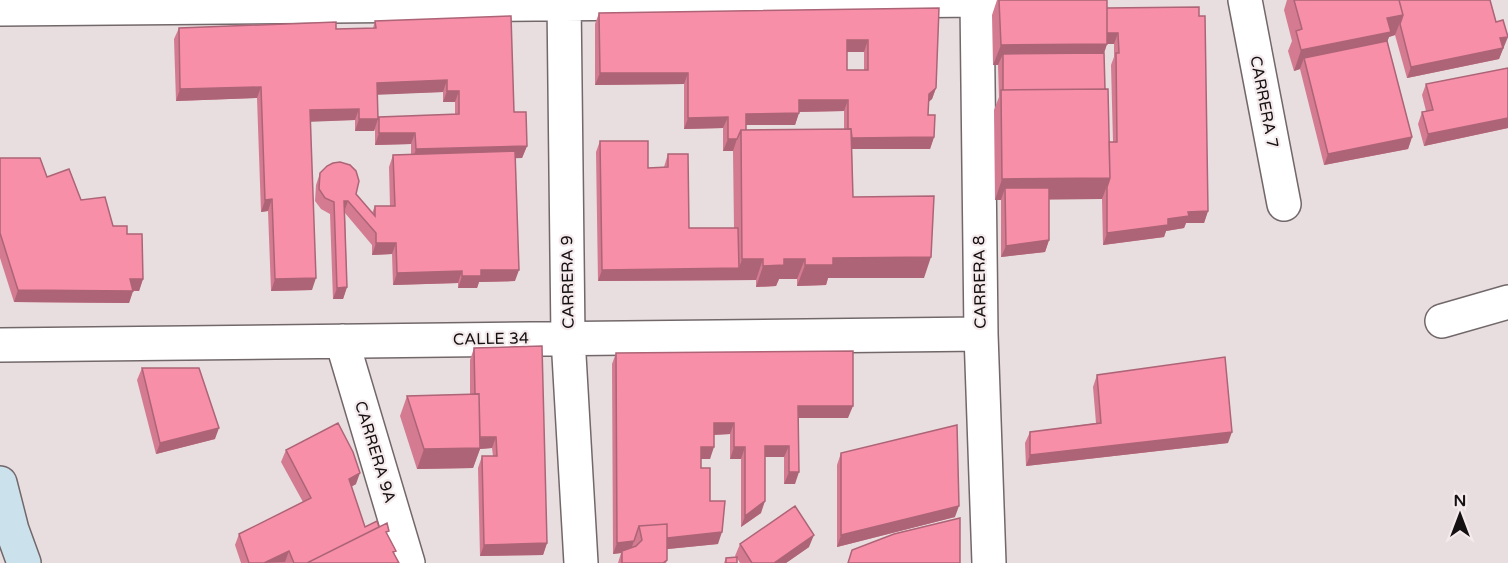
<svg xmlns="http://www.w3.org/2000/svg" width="1508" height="563" font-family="'Varela Round',sans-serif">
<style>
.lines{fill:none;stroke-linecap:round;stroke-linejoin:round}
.street-casing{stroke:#72686a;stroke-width:36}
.secondary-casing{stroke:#72686a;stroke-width:36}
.street{stroke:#fff;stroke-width:33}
.secondary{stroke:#cbe2ec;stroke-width:33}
.wall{fill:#d47b91;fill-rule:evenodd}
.shaded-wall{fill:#ad6476}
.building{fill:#f78fa9;stroke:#ad6476;stroke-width:1.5;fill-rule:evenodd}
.labels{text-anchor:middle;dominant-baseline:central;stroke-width:4.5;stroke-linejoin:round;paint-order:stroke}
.street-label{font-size:16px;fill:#151112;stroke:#f5eaec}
</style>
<rect width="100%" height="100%" fill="#e8dddf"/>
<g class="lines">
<g class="street-casing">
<path id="street" d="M564,0L568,338L581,563
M977,0L981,334L989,563
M1245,0L1284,204
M0,9L982,0
M1442,321L1508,302
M342,341L408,563
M0,345L981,334"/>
</g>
<g class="secondary-casing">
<path id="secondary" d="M0,483L12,530L24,563"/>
</g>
<use href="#street" class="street"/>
<use href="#secondary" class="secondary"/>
</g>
<path class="wall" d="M997,0H1107V8L1208,211L1204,223H1186L1184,228L1166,231L1164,237L1103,245L1102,199H1049V240L1045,252L1001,257V200H995L994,110L999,97L998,65H993L992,15ZM1107,44H1114V57L1111,65L1113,142H1109L1105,89L1104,53Z
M1287,0H1490L1504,48H1503L1499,59L1407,78L1395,35L1389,37L1387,41L1412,137L1408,149L1324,165L1300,69L1294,71L1288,51L1292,41L1284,10Z
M939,8L936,88L932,99L928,102V115L934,137L930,149H852L853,197L924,278H828L826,285L797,286V279H779L776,286L756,287V280L598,281L596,152L600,141L648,168L664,167L668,154L689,228H734L733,151H723V128L684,129V84L595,85V24L599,13ZM847,52H864V70H847ZM844,111V129L746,130V125H795L799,112Z
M375,21L514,112L527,146L522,158H515V281L479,282L477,288H458V283L393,285L392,254L372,255V245L345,213L347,287L343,299H333L330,214L321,209L315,201L316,185L320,173L356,194L372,213L375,206H390L389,167L393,155L411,154V144L375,145V129L374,131H355V120L311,121L312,290L271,291L268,211L261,212L257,98L176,101L174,39L179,28L336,29L373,28ZM443,92V102H455V114L378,119V94Z
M1508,68V128L1424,146L1418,124L1422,112L1426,111L1422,95L1426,84Z
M0,158L47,177L81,200L113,226L127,234L143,279L139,291H133L129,303L14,302L0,258Z
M474,348L547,543L543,555L480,556L478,468L482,456H493L492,448L480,449L473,468L417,469L400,416L407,396L470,394V360Z
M616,353L848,418H799L795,484H784V457H765L761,513L741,527V459H730V434L714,435L710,459H701V468L710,501L718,544L667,549V560L666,563H618L621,553L613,554L612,364Z
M142,368L215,439L156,454L137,380Z
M1097,375L1228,443L1026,466L1025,443L1030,432L1096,423L1093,387Z
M286,450L356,484L351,487L365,527H379L388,536L395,555L399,563H241L235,545L239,534L303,502L281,462Z
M841,453L955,517L837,547V465Z
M740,544L809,547L786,563H740L737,558V563H724L726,558L736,557L735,556Z"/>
<path class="shaded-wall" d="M1403,15L1395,35L1389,37L1383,53L1304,58L1300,69L1294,71L1301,50L1387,18Z
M1104,33H1118L1114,44H1107L1100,65L1003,54L998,65H993L1001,45Z
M1508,37L1499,59L1407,78L1411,67L1500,38Z
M847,40H868L864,52H843Z
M600,73H688L684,84L595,85Z
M447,80L443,92L373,95L377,83Z
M261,87L257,98L176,101L180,89Z
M936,88L932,99L925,105L929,94Z
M447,91H459L455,102H443Z
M799,100H848L844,111L795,112Z
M359,109L355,120L306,122L310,110Z
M799,113L795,125H742L746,114Z
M728,117L723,128L684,129L688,118Z
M1508,118V128L1424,146L1428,134Z
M359,119H378L374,131H355Z
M379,133H415L411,144L375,145Z
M934,137L930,149H844L848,138Z
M1412,137L1408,149L1324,165L1328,154Z
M728,139H737L733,151H723Z
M527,146L522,158L412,161L416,149Z
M1110,178L1102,199L1005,200V188L1001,200H995L1002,179Z
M272,199L268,211L261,212L265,200Z
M344,201H348L344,212Z
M1208,211L1204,223H1186L1184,228L1166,231L1164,237L1103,245L1107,233L1168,219L1188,212Z
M1049,240L1045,252L1001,257L1006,246Z
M376,243H396L392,254L372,255Z
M931,257L924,278H828L826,285L797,286L805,265L833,258Z
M742,259H763L756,280L598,281L602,270L739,268Z
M784,259H805L797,279H779L776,286L756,287L763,266Z
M481,270H519L515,281L479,282L477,288H458L462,276Z
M462,271L458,283L393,285L397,273Z
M316,278L312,290L271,291L275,279Z
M130,279H143L139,291L125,290Z
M347,287L343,299H333L337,288Z
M18,290L133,291L129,303L14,302Z
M798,406H853L848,418H794Z
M714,423H734L730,434L710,435Z
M219,428L215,439L156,454L160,443Z
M1232,432L1228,443L1026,466L1030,455Z
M496,437L492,448L480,449L473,468L417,469L424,449L476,438Z
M765,446H789L784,457H761Z
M701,447H714L710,459H696Z
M734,447H745L741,459H730Z
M789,472H799L795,484H784Z
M360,473L356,484L345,490L349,479Z
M765,501L761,513L741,527L745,516Z
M959,506L955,517L837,547L841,535Z
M722,532L718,544L638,552L642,540Z
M814,535L809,547L786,563H774Z
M634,541L630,552L622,551L621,553L613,554L617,543Z
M547,543L543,555L480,556L484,545Z
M289,551L285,562L264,563Z"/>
<path class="building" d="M999,0H1107V44L1001,45Z
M1294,0H1399L1403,15L1387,18L1391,32L1301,50L1296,31L1302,29Z
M1399,0H1490L1496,22L1503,20L1508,37L1500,38L1503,48L1411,67L1400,24L1403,15Z
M1199,7V16H1205L1208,211L1188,212L1189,216L1168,219V225L1107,233V187L1110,178L1109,142H1117L1116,53H1119L1118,33H1107V8Z
M939,8L936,88L929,94L928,115H935L934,137L852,138L851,129H848V100H799V113L746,114V130H741L737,139H728V117L688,118V73H600L599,13ZM847,40H868V70H847Z
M511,16L514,112H526L527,146L416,149L415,133H379V117L459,114V91H447V80L377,83L378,119H359V109L310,110L316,278L275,279L272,199L265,200L261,87L180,89L179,28L336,22V29L376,28L375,21Z
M1387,41L1412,137L1328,154L1304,58Z
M1104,53L1105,89L1003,90V54Z
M1508,68V118L1428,134L1422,112L1433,110L1426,84Z
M1108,89L1110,178L1002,179L1001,90Z
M851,129L853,197L934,196L931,257L833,258V265H805V259H784V265L763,266V259H742L741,130Z
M600,141H648V168L668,167V154H688L689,228H738L739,268L602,270Z
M515,151L519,270H481V276H462V271L397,273L396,243H376V233L348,201H344L347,287L337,288L334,202L325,198L319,189L320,173L327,166L333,163L340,162L350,165L356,171L359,181L356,194L375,216V206H395L393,155Z
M0,158H40L47,177L69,169L81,200L105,197L113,226H127V234H142L143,279H130L133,291L18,290L0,233Z
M1005,188H1049V240L1006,246Z
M542,346L547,543L484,545L482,456H497L496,437H480L479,394H475L474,348Z
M853,351V406H798L799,472H789V446H765V501L745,516V447H734V423H714V447H701V468H710V501H725L722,532L667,538V524L639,526L634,541L617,543L616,353Z
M1225,357L1232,432L1030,455V432L1101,423L1097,375Z
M142,368H199L219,428L160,443Z
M479,394L480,448L424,449L407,396Z
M338,423L353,452L360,473L349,479L365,527L377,521L379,527L307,563H294L289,551L264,563H249L239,534L311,498L286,450Z
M957,425L959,506L841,535V453Z
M795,506L814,535L774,563H752L740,544Z
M960,518V563H848L852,550L894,534Z
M387,523L389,531L386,532L396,551L393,552L399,563H307Z
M667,524V560L663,563H622V551L636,546L642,540L639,526Z
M737,557V563H726V558Z"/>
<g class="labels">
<g class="street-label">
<text transform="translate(1264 102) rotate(79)">CARRERA 7</text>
<text transform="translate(568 282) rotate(-91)">CARRERA 9</text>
<text transform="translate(980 282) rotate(-91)">CARRERA 8</text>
<text transform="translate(491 339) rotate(-1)">CALLE 34</text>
<text transform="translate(375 452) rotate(73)">CARRERA 9A</text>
</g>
</g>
<g transform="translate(1460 515)" stroke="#f5eaec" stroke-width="4.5" paint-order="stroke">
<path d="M0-4.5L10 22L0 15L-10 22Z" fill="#151112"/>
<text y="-9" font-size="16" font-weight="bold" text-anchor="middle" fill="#151112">N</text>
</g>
</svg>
